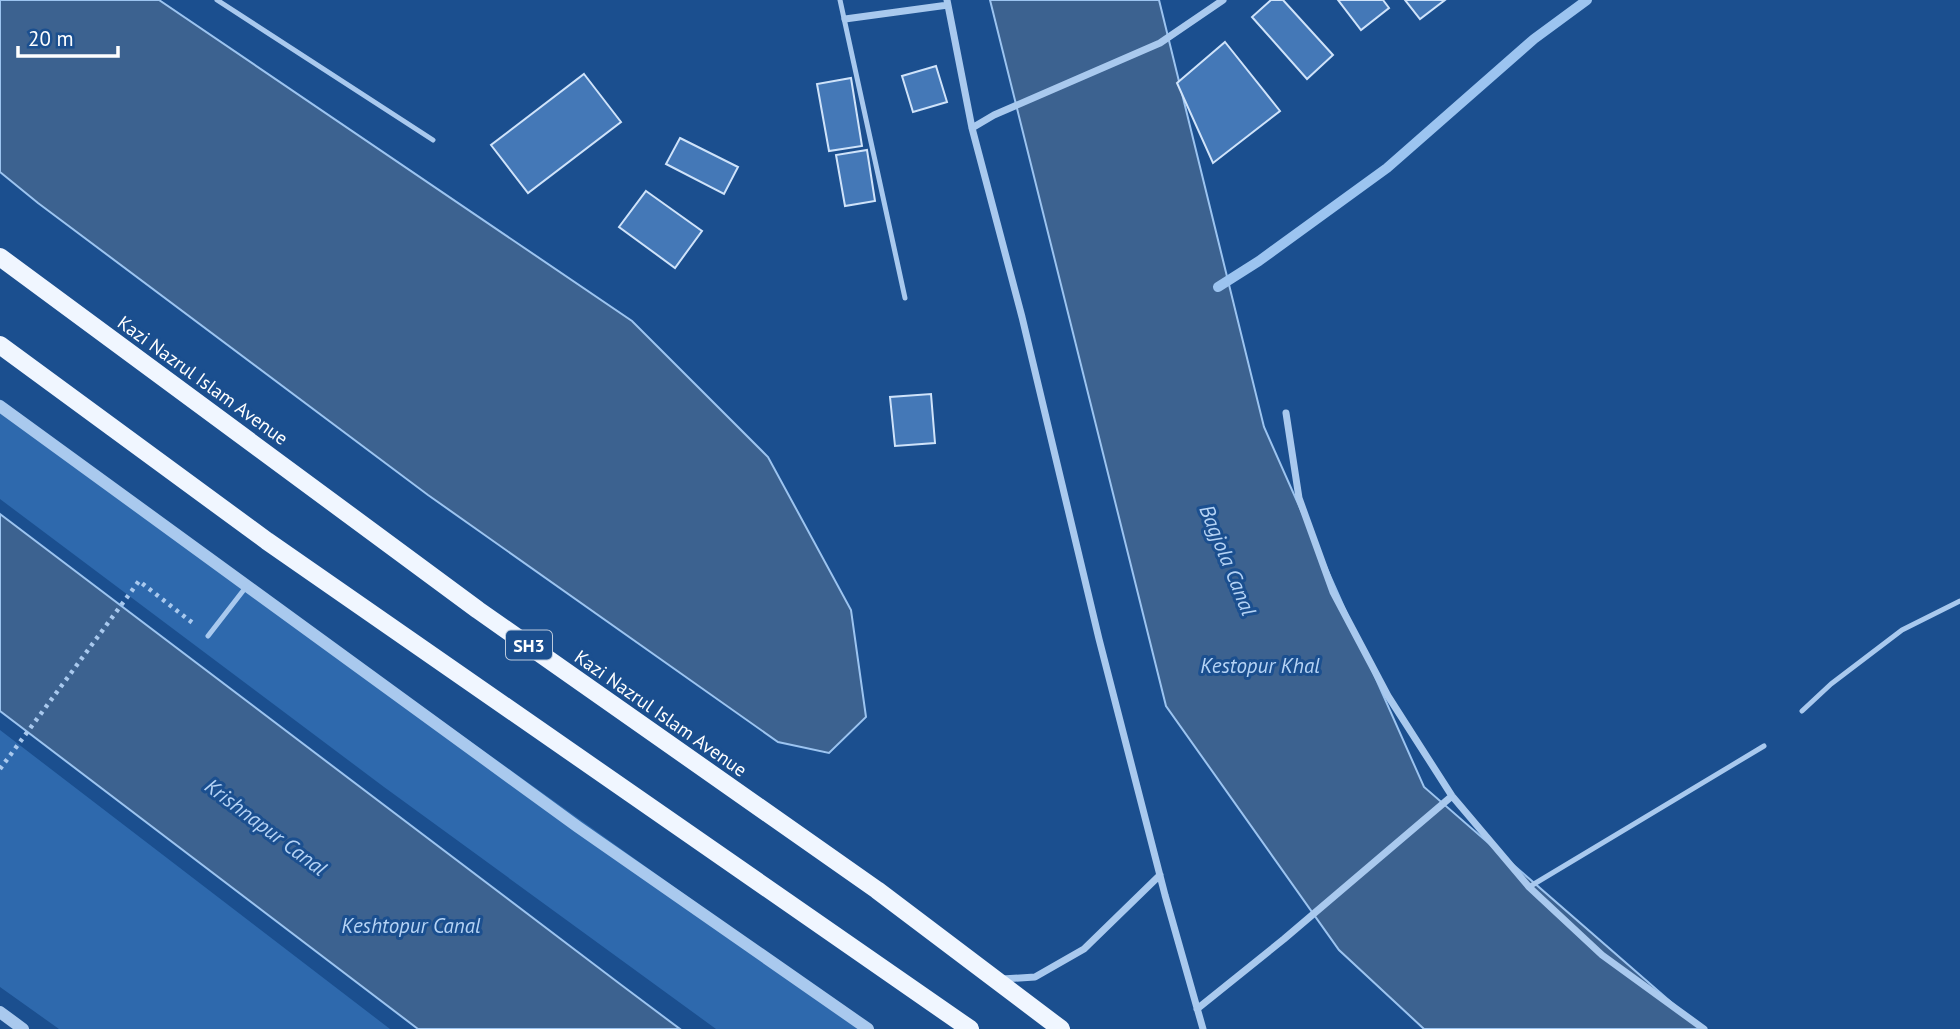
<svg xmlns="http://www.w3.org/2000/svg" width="1960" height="1029" font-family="'PT Sans',sans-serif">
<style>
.green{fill:#2e69ad}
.water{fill:#3c6290;stroke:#9cc4f0;stroke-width:2}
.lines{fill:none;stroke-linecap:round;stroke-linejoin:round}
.stream{stroke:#9cc4f0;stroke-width:10}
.building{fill:#4478b7;stroke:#cfe3fa;stroke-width:2}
.path{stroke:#a9c9ee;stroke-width:4.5;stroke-dasharray:3.5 5;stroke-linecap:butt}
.service{stroke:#a9c9ee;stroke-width:5}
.minor{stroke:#a9c9ee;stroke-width:7}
.tertiary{stroke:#a9c9ee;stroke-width:12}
.primary{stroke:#f0f6ff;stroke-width:18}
.labels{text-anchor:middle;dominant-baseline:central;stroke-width:6;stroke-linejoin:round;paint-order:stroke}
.shield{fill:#1b4f8f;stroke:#bbcadd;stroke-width:2}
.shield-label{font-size:18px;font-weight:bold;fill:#fff}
.street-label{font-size:19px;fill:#fff;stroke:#1b4f8f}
.water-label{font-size:21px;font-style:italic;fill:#b5d3f5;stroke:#1b4f8f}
</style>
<rect width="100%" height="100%" fill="#1b4f8f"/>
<path class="green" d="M0,399L218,561L873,1029H716L384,787L0,499Z
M0,730L390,1029H59L0,987Z"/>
<path class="water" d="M0,0H159L632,321L768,457L851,610L866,717L829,753L778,742L428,495L38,203L0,172Z
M990,0H1159L1264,427L1424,787L1702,1029H1424L1339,950L1166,706Z
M0,514L620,984L680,1029H418L0,711Z"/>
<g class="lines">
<path class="stream" d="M1218,287L1259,261L1387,168L1534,39L1587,0"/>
</g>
<path class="building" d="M1271,0H1283L1333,55L1307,79L1252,17Z
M1338,0H1383L1389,8L1361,30Z
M1405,0H1445L1420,19Z
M1225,42L1280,111L1213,163L1177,83Z
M936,66L947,102L913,112L902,76Z
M584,74L621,122L528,193L491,145Z
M851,78L862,146L829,151L817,84Z
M680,138L738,167L724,194L666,164Z
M867,150L875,201L845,206L836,155Z
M646,191L702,231L675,268L619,227Z
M931,394L935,443L895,446L890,397Z"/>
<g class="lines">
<path class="path" d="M0,769L139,581L194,624"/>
<path class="service" d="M217,0L433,140
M840,0L905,298
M208,636L246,587
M1802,711L1831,684L1902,630L1960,601
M1529,887L1764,746"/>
<path class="minor" d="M947,0L972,128L1022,317L1099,639L1165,895L1203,1029
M845,19L948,5
M972,128L994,115L1160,43L1223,0
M1286,413L1299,498L1333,592L1388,696L1452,796L1529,887L1602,955L1704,1029
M1002,979L1035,977L1084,949L1160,875
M1197,1009L1284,939L1452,796"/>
<path class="tertiary" d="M0,406L578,827L868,1029
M0,1012L23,1029"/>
<path class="primary" d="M0,257L478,610L877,890L1061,1029
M0,345L267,541L970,1029"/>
</g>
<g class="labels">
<rect class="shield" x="506" y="630.5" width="46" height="29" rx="5"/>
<g class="shield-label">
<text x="529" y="645">SH3</text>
</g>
<g class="street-label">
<text transform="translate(203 380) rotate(36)">Kazi Nazrul Islam Avenue</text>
<text transform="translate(661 713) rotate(35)">Kazi Nazrul Islam Avenue</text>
</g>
<g class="water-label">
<text transform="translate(1228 560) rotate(68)">Bagjola Canal</text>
<text x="1260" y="665">Kestopur Khal</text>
<text transform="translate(266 827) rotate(37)">Krishnapur Canal</text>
<text x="411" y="925">Keshtopur Canal</text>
</g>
</g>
<path d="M18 46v10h100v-10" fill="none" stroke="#ffffff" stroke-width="3.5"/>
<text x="28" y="46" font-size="21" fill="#ffffff" stroke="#1b4f8f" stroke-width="5" paint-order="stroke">20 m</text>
</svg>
